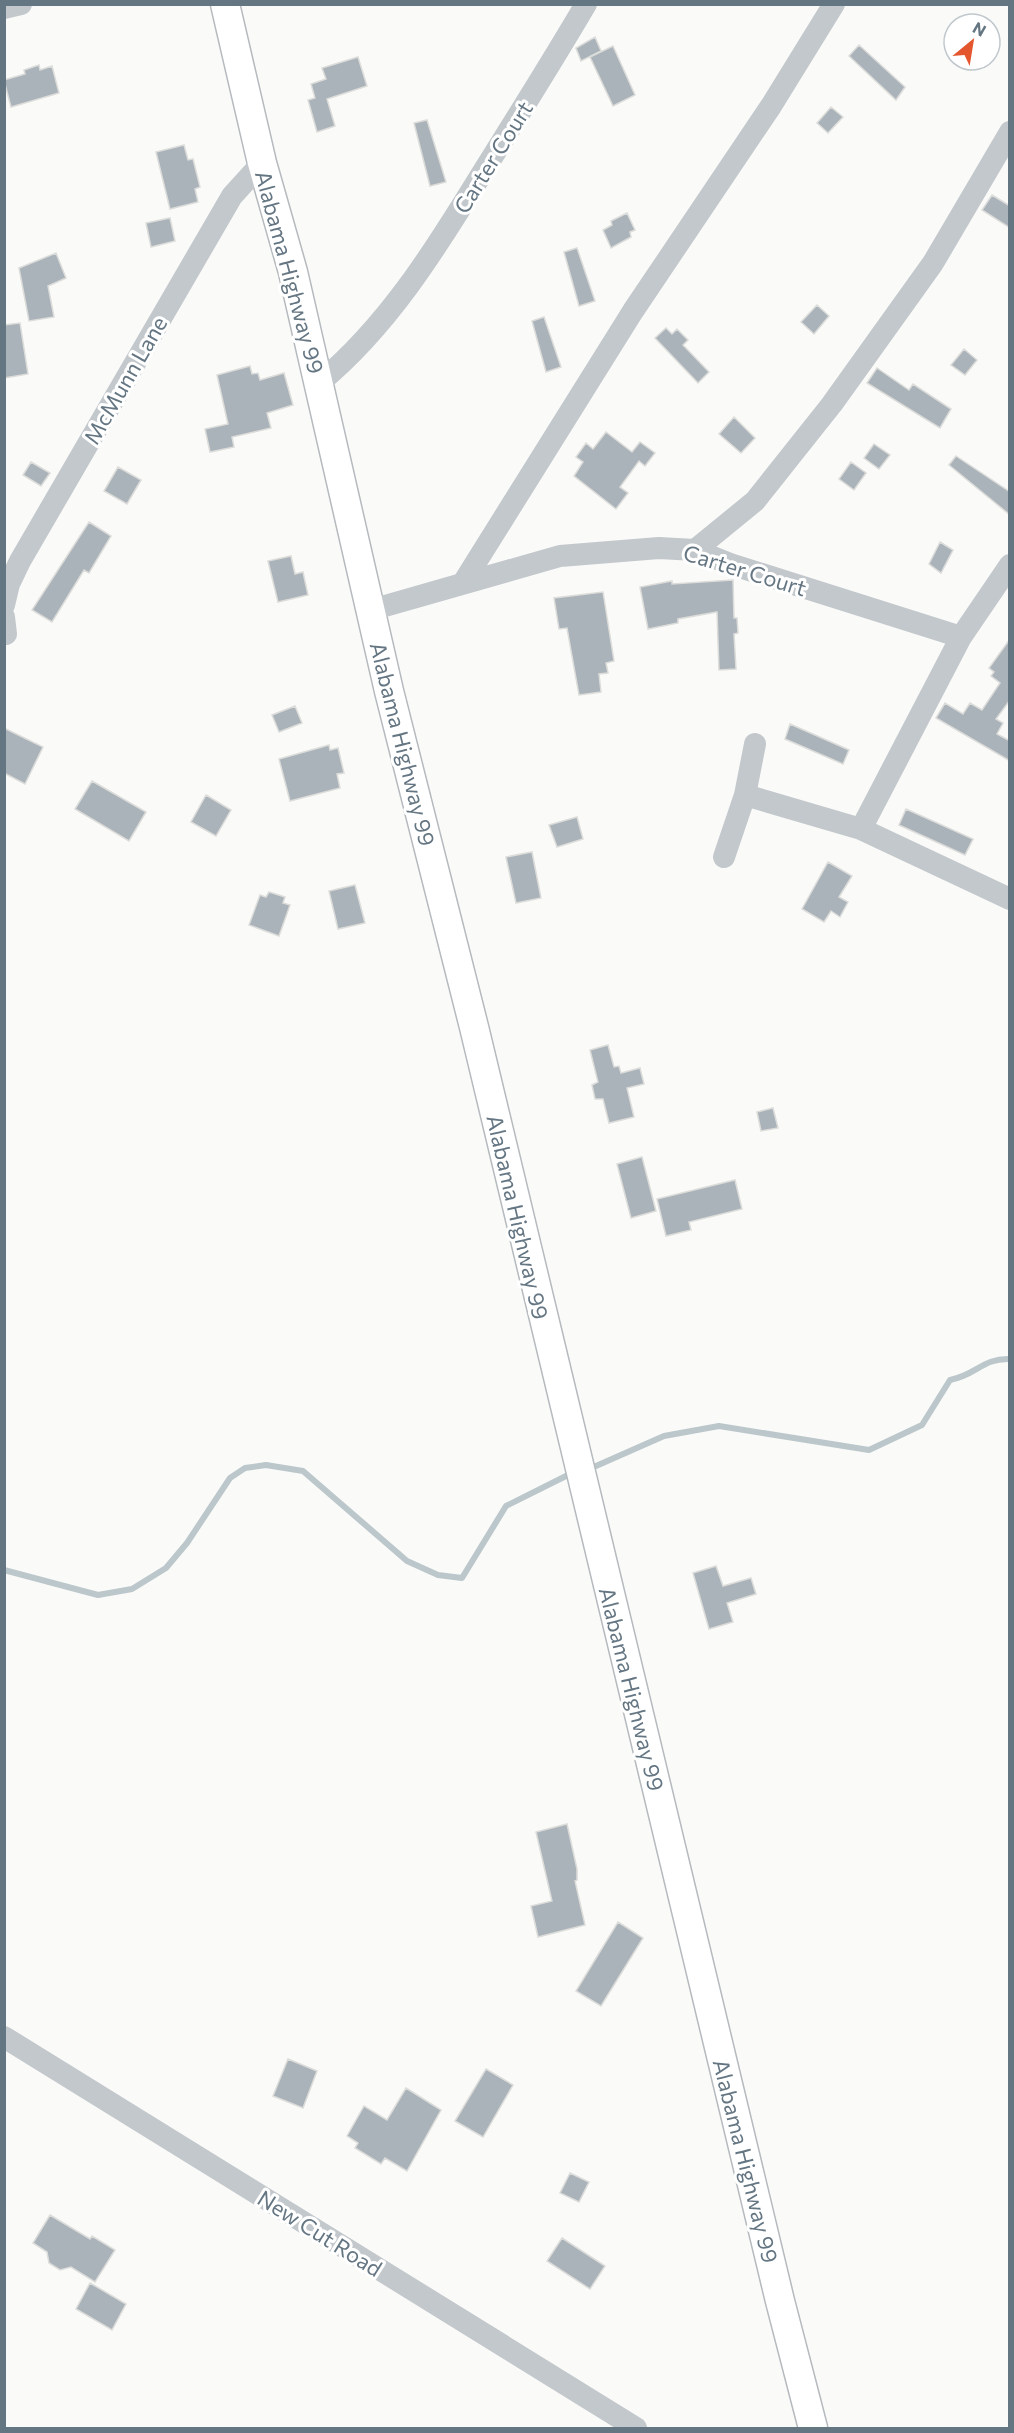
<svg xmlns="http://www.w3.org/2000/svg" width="1014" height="2433" font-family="Commissioner,sans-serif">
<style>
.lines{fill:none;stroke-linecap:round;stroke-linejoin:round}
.stream{stroke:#bbc7cb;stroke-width:6}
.building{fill:#aab3b9;stroke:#dcdcda;stroke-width:1.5}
.major-casing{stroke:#b5babe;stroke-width:31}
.minor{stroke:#c3c8cc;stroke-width:22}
.major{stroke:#fff;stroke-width:28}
.labels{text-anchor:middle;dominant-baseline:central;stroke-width:6;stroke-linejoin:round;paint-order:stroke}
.street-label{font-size:22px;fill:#657683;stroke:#fff}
</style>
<rect width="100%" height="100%" fill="#fafaf8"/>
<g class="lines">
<path class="stream" d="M596,1466L664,1436L719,1426L869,1450L922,1425L950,1380C977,1375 982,1358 1010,1359
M4,1570L98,1595L132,1589L166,1568L187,1543L230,1478L245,1468L266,1465L303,1471L407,1561L438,1575L462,1578L506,1506L566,1476"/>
</g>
<path class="building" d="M595,37L601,51L581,61L576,48Z
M859,45L905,87L896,100L849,56Z
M613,46L635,95L613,106L590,57Z
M358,57L367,86L327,99L335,126L317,132L308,100L315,98L311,84L326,79L322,68Z
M39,65L40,70L52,66L59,93L11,107L4,80L25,74L24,70Z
M831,107L843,117L828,133L817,123Z
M427,120L446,182L430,186L414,123Z
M184,145L188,160L193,159L200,187L195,189L198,202L170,209L156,152Z
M992,195L1010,206V228L982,210Z
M627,213L635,230L630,232L631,237L611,248L603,230L612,225L611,221Z
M170,218L175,241L151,247L146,223Z
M577,248L595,301L579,306L564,252Z
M56,253L66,278L48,286L54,317L29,321L19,268Z
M817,305L829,316L814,334L801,322Z
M544,317L561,367L546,372L532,321Z
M20,323L28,374L4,378V325Z
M666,328L672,334L677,329L688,340L683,345L709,372L698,383L655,338Z
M964,349L977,360L965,375L951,365Z
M250,366L252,374L258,373L260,380L284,373L293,405L267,413L271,428L232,437L234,447L210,452L205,429L228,424L217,375Z
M877,368L909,390L913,384L951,409L940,428L867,383Z
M734,417L755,438L741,453L719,434Z
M606,432L632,452L640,442L655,453L645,466L639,461L620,487L628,493L616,509L574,476L583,462L576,457L586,443L593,449Z
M874,444L890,455L879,469L864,458Z
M956,456L1010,492V515L949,465Z
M31,462L50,473L41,486L23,475Z
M851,462L866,473L854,490L839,479Z
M118,467L141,480L127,504L104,491Z
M89,522L111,536L89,573L84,570L52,622L32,610Z
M940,542L953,550L941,573L929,564Z
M291,556L295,574L303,572L308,595L278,602L268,561Z
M733,580L734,618H737L738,633L734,634L736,669L719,670L717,612L678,619V623L648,629L640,587L672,581V584Z
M603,592L614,661L606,663L608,673L599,674L601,692L579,695L567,628L559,629L554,598Z
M1010,639V700L996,719L1003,723L997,734L1010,741V761L936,718L945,703L963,714L970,703L982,710L1000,683L991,676L994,672L989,668Z
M295,706L302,723L279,732L272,715Z
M790,724L849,750L843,764L785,739Z
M4,728L43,747L25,784L4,773Z
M329,745L330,750L338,748L344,773L337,774L340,788L290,801L279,759Z
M92,781L146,812L129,841L75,809Z
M206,795L231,810L216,836L191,822Z
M906,809L973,839L965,855L899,825Z
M577,817L583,839L557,847L549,825Z
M532,852L541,898L516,903L506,857Z
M828,862L852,876L839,897L848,902L840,917L831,911L824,922L802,909Z
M355,885L365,923L338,929L329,891Z
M269,892L285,897L283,903L290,905L279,936L249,925L260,895L266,897Z
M608,1045L614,1067L619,1066L621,1073L640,1068L644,1084L627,1088L634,1117L609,1123L603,1099H595L592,1085L598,1082L590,1050Z
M773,1108L778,1128L761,1131L757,1112Z
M642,1157L656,1211L631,1218L617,1164Z
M735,1180L742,1209L689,1222L691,1230L666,1236L657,1199Z
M716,1566L723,1586L751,1578L756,1594L727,1603L733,1622L709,1629L693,1573Z
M567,1824L577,1869V1880L575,1881L585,1925L538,1937L531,1906L552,1901L536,1832Z
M618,1922L643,1938L601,2006L576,1991Z
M288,2059L317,2071L303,2108L273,2096Z
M486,2069L513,2085L483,2137L455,2121Z
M406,2088L441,2110L407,2171L385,2158L381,2164L355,2148L358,2143L347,2136L364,2106L387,2120Z
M570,2173L589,2182L579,2202L560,2193Z
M50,2215L90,2239L92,2236L115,2250L95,2282L71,2267L60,2270L49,2263L47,2252L33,2243Z
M562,2238L605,2266L590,2289L547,2261Z
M90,2283L126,2304L112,2330L76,2309Z"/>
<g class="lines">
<g class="major-casing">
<path id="major" d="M225,4L262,163L293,272L389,691L474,1027L780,2301L813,2428"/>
</g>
<path class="minor" d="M4,8L21,4
M319,383C387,327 435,250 481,175C516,119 552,62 586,4
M695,550L755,501L832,404L933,263L1010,132
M463,583L633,311L771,106L834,4
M4,605L9,584L20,561L232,196L262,163
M371,610L560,556L659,548L695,550L730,564L961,637
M4,617L6,634
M745,795L861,829L1010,899
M861,829L961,637L1010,565
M724,857L745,795L755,744
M4,2037L636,2428"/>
<use href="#major" class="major"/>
</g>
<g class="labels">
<g class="street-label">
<text transform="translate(493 157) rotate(-58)">Carter Court</text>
<text transform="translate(290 272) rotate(75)">Alabama Highway 99</text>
<text transform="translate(125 380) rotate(-60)">McMunn Lane</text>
<text transform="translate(745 570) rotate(17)">Carter Court</text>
<text transform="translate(403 744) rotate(76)">Alabama Highway 99</text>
<text transform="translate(518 1217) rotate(77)">Alabama Highway 99</text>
<text transform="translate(632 1689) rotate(76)">Alabama Highway 99</text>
<text transform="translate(746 2161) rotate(76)">Alabama Highway 99</text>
<text transform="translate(320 2233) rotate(32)">New Cut Road</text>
</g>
</g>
<rect width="1014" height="2433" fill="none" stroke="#657683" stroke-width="12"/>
<g transform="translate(972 42) rotate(30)"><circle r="28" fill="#ffffff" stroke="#c1c8cd" stroke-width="1.5"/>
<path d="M0-4.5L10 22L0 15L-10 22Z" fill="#e4572e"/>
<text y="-9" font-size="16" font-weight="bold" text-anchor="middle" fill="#657683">N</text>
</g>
</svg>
